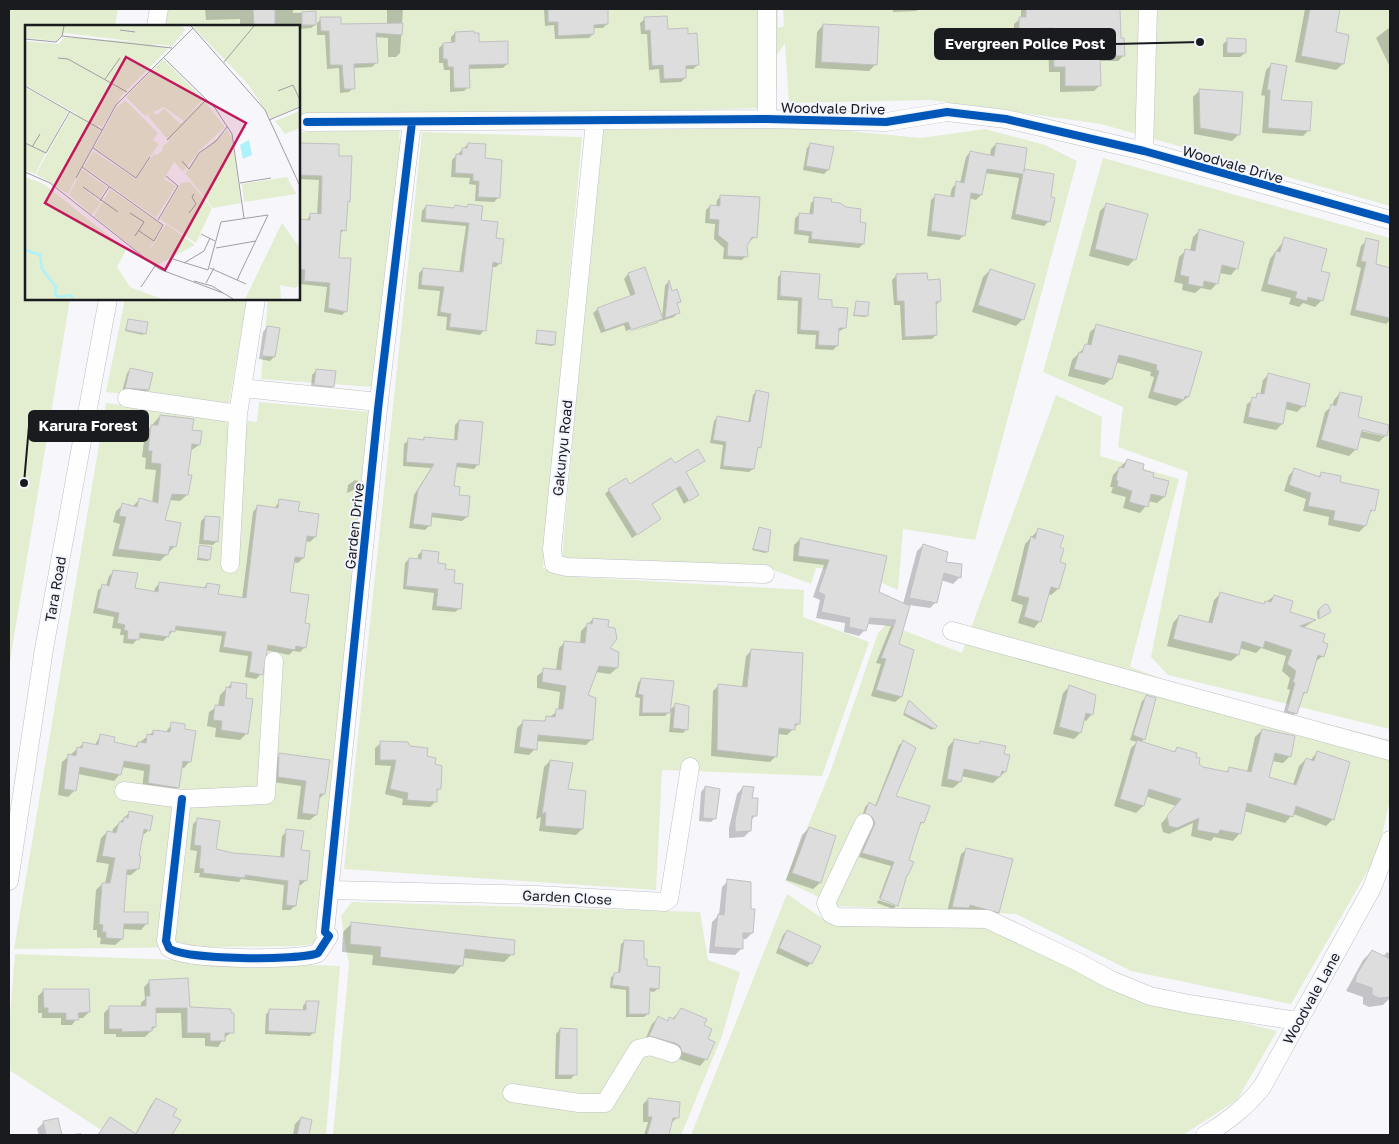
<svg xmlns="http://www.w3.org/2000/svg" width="1399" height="1144" font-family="'Golos Text',sans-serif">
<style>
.green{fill:#e3eed1}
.shadow{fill:#0003;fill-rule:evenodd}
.building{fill:#deddde;stroke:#c2c0c2}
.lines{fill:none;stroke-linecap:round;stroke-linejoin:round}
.minor-casing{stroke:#bfc0c3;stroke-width:19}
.minor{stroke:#fefefe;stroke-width:18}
.cycleway-casing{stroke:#f3f5fe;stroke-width:11}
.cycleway{stroke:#0057b8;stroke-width:8}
.labels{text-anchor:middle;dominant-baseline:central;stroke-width:4;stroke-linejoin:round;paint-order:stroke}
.street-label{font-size:14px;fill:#1a1b1f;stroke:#f3f5fe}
.inset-river{fill:none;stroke:#adf2fa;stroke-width:2.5}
.inset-road{fill:none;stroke:#9e9ea3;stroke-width:1}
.view{fill:#c2185b;fill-opacity:0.15;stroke:#c2185b;stroke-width:2.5}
.inset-edge{fill:none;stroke:#1a1b1f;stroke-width:2.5}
.leader{fill:none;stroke:#1a1b1f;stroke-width:2}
.callout-dot{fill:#1a1b1f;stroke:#f3f5fe;stroke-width:2}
.callout{fill:#1a1b1f;stroke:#1a1b1f;stroke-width:2}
.callout-label{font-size:15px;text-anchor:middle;font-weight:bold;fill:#fff}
</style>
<rect width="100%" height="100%" fill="#f6f6fb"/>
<path class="green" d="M9,9H118L115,26H26V299H70L9,667Z
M168,9H778V28L784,26L783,9H1390V206L1101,124L931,100L789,103L785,43L777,55V90L759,92V108L299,122V26H166Z
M365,126L400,129L399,139L405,142L395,212L391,214L373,387L261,379L268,299H299V132L358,131Z
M818,128L921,138L985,129L1045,145L1077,161L975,540L903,529L898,590L855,571L816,568L811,584L771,569L562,558L600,130Z
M422,132L582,137L543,568L579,577L804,590L803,617L869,642L822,776L662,770L656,890L344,869Z
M1103,158L1390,238V729L1168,675L1151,657L1188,472L1118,447L1123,407L1043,372Z
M125,299H247L229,404L106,392Z
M1056,395L1102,417L1100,456L1179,479L1130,667L1184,687L1390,740V800L1378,853L1291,1004L1131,971L1016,914L837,906L785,881L831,770L878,633L887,624L962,653Z
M259,402L370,412L315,944L298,946L14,949L106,403L257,422Z
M787,894L826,921L984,927L1126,995L1277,1031L1237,1100L1183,1135H691Z
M352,902L700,912L708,960L740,972L722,1036L681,1135H333L349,965L341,916Z
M15,954L340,966L326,1135H109L9,1070V1027Z"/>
<path class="shadow" d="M205,9H293V13L315,12V25L311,28L299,29V26H240V19L206,20Z
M387,9H403L400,53L396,57H388V38L375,37L376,63L372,67L353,68V88L349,92L340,93L339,68L327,69L325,35H317V23L321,19L340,26L387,24Z
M544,9H606L607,24L603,28H593V34L589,38L555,39L554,25L545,26Z
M893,9H919L916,11L893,12Z
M1021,9H1119V39L1124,55L1118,61H1099V86L1094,91L1060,92V72H1049L1048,34H1014V24L1021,18Z
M1305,9H1339L1334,33L1343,64L1336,70L1295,62Z
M645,19L667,30L687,35L698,65L693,69H685V78L681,82L660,83L659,69L649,70L647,34H641L640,23Z
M823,25L876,64L869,71L815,68L817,32Z
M1390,27V67L1376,38Z
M455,33L478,43L507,64L503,68L468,69V87L464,91L450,92V70H444L443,63H439V48L443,44H451V37Z
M1228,40L1245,53L1240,57H1223V44Z
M1272,64L1280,101L1309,130L1303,136L1262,133L1265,96L1261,95L1266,70Z
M1200,90L1239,134L1232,141L1194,134L1193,97Z
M299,144L338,145V157L349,201L346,204L344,230L340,234L338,259L346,311L342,315L324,312L327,287L300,284L299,220L306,221L311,214L317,215L319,180L299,179Z
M468,144L484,160L498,198L494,202L475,201L476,185L469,184L470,178L451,177L452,160Z
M811,144L828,170L824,174L803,170L807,148Z
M996,144L1049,198V221L1044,226L1011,219L1019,178L985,173L981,195L976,200L969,198L964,235L959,240L927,236L931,200L936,195L950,197L952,188L957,183H960L966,157L970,152L990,156L991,149Z
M721,196L755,237L745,245L746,256L742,260L723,259L724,248L714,239L715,224L705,223L706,210L710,206L716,207L717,200Z
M815,199L830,203L858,223L863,244L859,248L808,243L809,236L794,234L795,218L800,214L809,215L811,203Z
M1107,204L1135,259L1128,266L1089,256L1100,211Z
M426,206L453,209L455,207L466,208L468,206L495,239L500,263L496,267H492L484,330L480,335L446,330L447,317L437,316L440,291L418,289L419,273L423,269L459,273L466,226L421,222L422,211Z
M1199,231L1237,268L1231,275L1219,273L1217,283L1211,290L1201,288L1195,293L1182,290L1183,284L1174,282L1179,257L1186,250L1190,251L1193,237Z
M1285,239L1320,272L1322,300L1315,307L1303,303L1299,307L1289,304L1291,298L1261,291L1270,259Z
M1367,240L1375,265L1390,269V320L1386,324L1350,315L1361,268L1356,266L1361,246Z
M645,269L662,318L665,286L668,282L672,293L680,301L676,305L678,313L674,317L661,321L662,319L659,322V319L626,331L624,325L601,333L593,313L598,309L631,297L624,279L628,274Z
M990,270L1023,319L1016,326L972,312L983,277Z
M782,273L831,308L845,328L838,332L837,346L833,350L815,349L816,335L797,334L798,301L777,300L778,277Z
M896,276L926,281L940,301L936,305V335L932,339L902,340L900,305H894L892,280Z
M856,302L867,315L865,317L853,316Z
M128,320L144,333L143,335L125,331Z
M658,322V323L627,333Z
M1097,326L1201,353L1188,397L1176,406L1148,398L1154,377L1150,376L1151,372L1115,362L1111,379L1104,385L1068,376L1072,360L1087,345L1090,332Z
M267,327L274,357L270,361L259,359L263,332Z
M538,332L554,345L552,346L535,344Z
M131,369L148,390L144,394L122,392L127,373Z
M316,371L333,386L329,390L311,388L312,375Z
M1269,374L1303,406L1297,412L1285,409L1282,424L1276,430L1243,423L1247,404L1260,395L1263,380Z
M757,391L760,447L756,451L753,469L749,472L720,469L723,445L710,443L714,421L718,417L748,423L753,395Z
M1340,393L1356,418L1386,435L1379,442L1359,437L1356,449L1349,456L1316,447L1325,412L1332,406L1334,400ZM1357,427L1383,433V436L1356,430Z
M160,416L191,431L200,432L199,445L190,451L187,495L180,501L169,500L164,520L175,546L160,561L112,556L120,524L113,522L116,511L123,505L132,507L139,500L152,503L156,470L145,469L146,458L142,457L145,433Z
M459,421L478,464L474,469L456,467L453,487L467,517L462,521L430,517L429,526L425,530L409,528L414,495L431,468L403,466L404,444L409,440L422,441L424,438L454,441L455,425Z
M703,460L685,473L698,494L684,504L676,489L651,505L660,519L632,538L605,494L609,490L630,486L675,465Z
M1127,460L1152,478L1168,482L1164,497L1157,503L1148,501L1146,506L1140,513L1123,508L1126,497L1111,493L1113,487H1110L1113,475Z
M1295,469L1318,477L1321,474L1339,483L1373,510L1368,515L1365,526L1359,532L1328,525L1329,517L1303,511L1306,499L1284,491L1289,475Z
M355,480L358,481V488L347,493L348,485Z
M280,500L297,512L318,515L315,537L310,542L305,541L303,558L298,563L293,562L289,593L303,624L305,647L300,652L293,651L289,655L266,650L261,674L256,679L245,677L248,656L219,652L222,636L174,630L163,641L138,638L133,644L123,643L124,635H120L121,629L112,628L114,617L93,613L98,590L103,586H106L109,576L114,571L133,589L154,593L155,588L160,583L203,589L207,584L217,595L242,599L253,512L257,507L274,509Z
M205,517L217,541L213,545L199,544L201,521Z
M760,529L767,552L765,553L752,550Z
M1039,529L1059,547V563L1064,565L1058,589L1051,595L1048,594L1040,621L1034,628L1018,623L1023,605L1011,601L1025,544Z
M800,539L878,593L903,604L917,551L923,545L944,563L961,566L959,578L953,584L941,580L936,602L930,608L909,605L898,645L901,697L895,702L871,696L881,664L876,663L891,626L867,624L864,631L859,636L844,632L845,623L816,618L820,600L813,597L824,565L793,561L794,545Z
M200,547L209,559L208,561L197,560Z
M422,551L444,570L452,584L460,608L455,612L432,610L434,593L403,589L405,563L409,559L418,560V555Z
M1220,594L1262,605L1274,596L1288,612L1314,621L1303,628L1321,643L1323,656L1315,662L1306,692L1301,697L1295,714L1289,720L1282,718L1290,690L1287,689L1290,678L1282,671L1286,656L1261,648L1256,653L1239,648L1238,655L1231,661L1167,646L1173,623L1179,616L1208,624L1214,600Z
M1321,607H1327V614L1318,619L1317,612Z
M593,619L617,668L610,674L596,672L586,695L592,739L586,745L536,741L535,749L529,755L514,753L517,728L523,722H542L558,711L560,692L537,688V676L544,670H556L559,648L565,642L580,644L581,631Z
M752,650L799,723L787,735L778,734L776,756L770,762L711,756L713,691L719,685L742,687L746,656Z
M641,679L669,711L675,705L687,729L683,733L669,732L671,710L665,716H639L640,698L635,697L638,683Z
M232,683L244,699L247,733L240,740L215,737L216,728L207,726L209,712L218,706L220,695Z
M1069,687L1092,714L1086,721L1083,720L1080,733L1074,739L1053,734L1063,693Z
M1147,697L1144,739L1140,743L1173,753L1177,748L1203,768L1225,773L1230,768L1247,772L1255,737L1262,730L1290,756L1283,763L1272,761L1268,778L1293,785L1299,766L1306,759L1310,761L1317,752L1333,819L1326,826L1293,814L1285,823L1244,811L1239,834L1233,841L1214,837L1211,841L1191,836L1193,823L1169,834L1163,832L1161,824L1176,806L1145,796L1143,806L1136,813L1114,806L1131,748L1137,742L1130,740L1142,701Z
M909,702L935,726L932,730L903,715Z
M172,724L190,761L184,768L181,767L178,787L171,794L142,790L144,771L122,767L120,774L114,781L78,774L75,790L68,797L58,795L62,762L84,743L94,746L101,735L112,743L134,747L154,731L165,733Z
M954,740L977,745L981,742L1008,756L1005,772L993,783L961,776L960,782L953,788L941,786L948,747Z
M903,742L895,796L923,822L919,826L907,860V875L896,906V904L879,898L891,866L859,857L871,827L862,817L865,807L869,803L875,806L899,745Z
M381,743L409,748L434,765L439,789L436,792V801L430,807L402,805L403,799L385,794L391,766L375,765V748Z
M280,755L324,794L318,800L316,815L310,820L297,819L301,786L272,782L274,761Z
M550,761L582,829L576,835L539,831L541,817L536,819L544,767Z
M705,787L715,818L711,822L699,821L701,792Z
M743,787L751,799L756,815L751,820L750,831L744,837L729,838V828L737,794Z
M130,812L149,830L142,836L137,857L138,869L131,875H125L123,913L147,923L141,930L122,929V939L115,945L100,944L101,938L97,937V930H93L96,890L102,884H105L109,864L96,862L101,838L107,832L112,833L113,829Z
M198,819L215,850L233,854L280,858L282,836L287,831L300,851L306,880L301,885H298L295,906L290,910H282L284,885L241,879L239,882L199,877L200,873H194L197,851L190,850L193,824Z
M809,828L835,836L820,883L813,889L786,880L802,835Z
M967,849L998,912L992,918L947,912L961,854Z
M728,881L750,910L752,933L746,939H742L741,949L735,955L709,953L712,922L719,915L722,887Z
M878,900L896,906L893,909L877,903Z
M352,923L512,954L504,962L463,958L462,965L454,974L372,965L373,955L342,952L343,932Z
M787,931L811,963L807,967L776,953L783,935Z
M625,941L642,960L658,988L654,992L649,991L648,1014L644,1017H626V990L610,988L611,977L618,974L621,944Z
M1372,951L1383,957L1387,952L1390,954V998L1383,1005L1369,1007L1363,1004V997L1346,991L1363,960Z
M150,981L189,1008L232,1032L224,1038L218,1047L205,1046V1038H182L181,1013H155V1027L145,1037H116V1034H104V1013L110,1007H141V1003L145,999L144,987Z
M44,990L89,1012L83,1018H77L72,1025H61V1018H42V1013H38V996Z
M306,1002L314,1032L310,1036L265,1034L266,1014L270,1011H303V1006Z
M681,1010L703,1026L706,1039V1059L700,1066L676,1058L644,1042L652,1024L658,1018L666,1022L670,1018L672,1019Z
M560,1029L575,1074L571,1079H555L556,1034Z
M156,1099L172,1116L170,1135H97L110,1119L135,1135L151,1105Z
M648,1099L678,1117L671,1123L668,1135H644L648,1122H643V1104Z
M301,1118L311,1121L308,1135H293L295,1124Z
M57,1120L60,1135H39L37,1129L44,1122Z
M81,1133V1135H66Z"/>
<path class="building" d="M253,9H275V26H254Z
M548,9H608V24L594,25V34L558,36V22H548Z
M1026,9H1120L1121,38H1124L1125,56H1100L1101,86H1065V67H1054L1053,28L1019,29V17H1026Z
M1310,9H1340L1336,32L1349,35L1344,64L1301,56Z
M316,11V25H302V12Z
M667,16L668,29L688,28V34L697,33L699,65L686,66V78L664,79L663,65L652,66L650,30L645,31L644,17Z
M320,17H341V24L403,23L402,35L376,33L378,63L354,64L355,89H344L342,65H330L329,31H321Z
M823,24L879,27L877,65L821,62Z
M474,31V33H479V42L508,41V64L469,65L470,88H454L453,67H448L447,59H443V43L455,42V32Z
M1227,38L1246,39V53H1227Z
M1271,63L1287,66L1281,100L1312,102L1310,131L1268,128L1270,90H1267Z
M1199,89L1243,92L1240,135L1200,128Z
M300,143L339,144V156H352L350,202L348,201L346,231L341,230L339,258H351L347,312L328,308L330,283L304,281L305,270L299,269V219L310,220V213L321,214L322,176L299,175Z
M468,143L486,144L485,158L502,160L500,198L478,197L479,181H473V174L455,173L456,154L462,155V148H467Z
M810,143L834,147L829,170L806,166Z
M996,143L1027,148L1024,172V169L1054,174L1051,197L1055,198L1050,222L1015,214L1023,174L987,169L982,195L971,193L965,236L931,231L935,194L954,197L956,181L964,183L970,151L994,156Z
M720,195L760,197L757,238L752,237L747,246L748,257L727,256L728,243L718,235L719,220L709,219L710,205L720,206Z
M814,197L832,199L831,202L840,203L846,207L861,209L860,222L866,223L864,244L811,239L812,232L798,230L799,213L813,214Z
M1106,203L1148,214L1136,260L1095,249Z
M468,204L483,206L481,220L498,222L496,238L504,239L501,264L493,262L486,331L449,327L451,314L440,312L444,287L421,285L423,268L463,272L469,223L425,219L426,205L454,208L455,205L467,207Z
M1199,229L1244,242L1238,269L1222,265L1218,284L1204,281L1203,287L1188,284L1189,277L1180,275L1185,249L1195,251Z
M1284,237L1327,249L1321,271L1330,273L1323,301L1308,297L1307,301L1295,298L1297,292L1267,284L1276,251L1280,252Z
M1366,238L1379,241L1376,264L1390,268V318L1355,310L1366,262L1361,261Z
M645,267L663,319L631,330L628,322L605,330L597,308L635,294L628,273Z
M990,269L1035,284L1024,320L978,305Z
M781,271L820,274L818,299L832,300V307L848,308L846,328H839L838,346L818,345L819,331L800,330L802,298L780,296Z
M927,273L928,280L940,279L941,301L936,302L937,335L905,337L904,301H897L896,274Z
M669,280L672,291L677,289L681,302L677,303L680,313L665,318Z
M856,301L869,302L868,316L854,315Z
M128,319L148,322L146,334L126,330Z
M1096,324L1202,352L1189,397L1185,396L1184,400L1153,392L1159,371L1156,370L1157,365L1132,358L1119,355L1112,379L1074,369L1079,352L1082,353L1085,344L1091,345Z
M267,326L280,328L275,357L262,356Z
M537,330L556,332L555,345L536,343Z
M130,368L153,373L149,390L125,388Z
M316,369L336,371L334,387L314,385Z
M1268,373L1310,384L1305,407L1287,402L1283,424L1248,417L1252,397L1256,398L1257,393L1264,394Z
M756,390L769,393L761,448L758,447L754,469L723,466L726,442L713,440L717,416L750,422Z
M1340,392L1362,397L1358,417L1389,425L1387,436L1362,430L1357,450L1321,440L1331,404L1336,406Z
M160,415L194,419L192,430L202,431L200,445L192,444L188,475H192L188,495L172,494L165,520L181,523L176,547L170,546L168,555L118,549L126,517L119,516L122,503L137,507L139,498L158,503L161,464L151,463L152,451H148L151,425H158Z
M459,420L483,422L479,465L457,463L454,486L460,487L459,495L470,496L468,517L432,513L431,526L413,524L418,490L434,464L406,462L408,438L424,440V437L457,440Z
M698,449L705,461L686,472L699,495L689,501L680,486L652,504L661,519L637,535L608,489L626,478L630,484L671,458L675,463Z
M1127,459L1144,464L1143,470L1154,473L1153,477L1169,481L1165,497L1151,494L1148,507L1129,502L1132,491L1117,486L1118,481L1116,480L1119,467L1124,468Z
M1294,468L1320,477L1321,472L1341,476L1340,482L1379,490L1375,511L1371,510L1366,526L1333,520L1335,511L1308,506L1311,493L1289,485Z
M279,499L300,502L298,511L319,514L316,537L307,536L304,558L295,557L290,592L309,595L305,623L310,624L306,648L296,646L295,650L268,645L263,675L249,672L252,652L223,647L226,632L176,626L175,632L170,631L169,637L140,633L139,640L127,639L128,631L124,630L125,625L117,623L119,613L97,608L102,584L109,586L113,570L138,573L135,588L158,592L159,582L206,588L207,583L220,585L218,594L246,598L257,505L278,508Z
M205,516L220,517L218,542L203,540Z
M759,527L771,530L768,552L753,549Z
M1038,528L1064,536L1060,547L1064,549L1060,562L1066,564L1059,589L1051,587L1041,622L1024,617L1029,598L1017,595L1031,536L1035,539Z
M800,538L887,556L879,592L910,606L899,644L914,650L902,697L876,690L886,659L881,658L896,620L870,618L866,631L849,627L850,618L821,612L825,595L818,592L829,560L798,556Z
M923,544L948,552L946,562L962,564L961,578L944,573L937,603L909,598Z
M199,545L212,547L210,560L198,558Z
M422,550L439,552L438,563L446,564L445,569L455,570L454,583L463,584L461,609L436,606L438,589L406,586L409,558L421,559Z
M1220,592L1264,604L1265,601L1271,602L1274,595L1293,601L1290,612L1316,620L1300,626L1325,634L1323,642L1328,644L1324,657L1318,655L1307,693L1304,692L1297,714L1287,711L1295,683L1293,682L1296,671L1287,664L1292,650L1265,641L1263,648L1242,641L1239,655L1173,639L1179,615L1212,623Z
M1325,604L1328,605L1331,612L1319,619V609Z
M593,618L609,620L608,627L615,628L617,639L610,648L619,652L618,668L599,666L588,695L596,698L593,740L538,735L537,750L519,747L523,720L545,721L546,716L555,717L556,709H563L566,686L542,682L543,668L561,670L564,641L585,643L587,623L592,624Z
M751,649L803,653L800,724H795V730L779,728L777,757L717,750L718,684L747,687Z
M641,678L674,681L670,713H642L643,695L638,694Z
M231,682L247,684L246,698L253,699L248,734L221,730L222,721L213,720L215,705L224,706L226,687L231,688Z
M1069,685L1096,695L1093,715L1086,713L1081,733L1059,727Z
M1146,695L1156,698L1145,740L1133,735Z
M909,700L937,726L935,729L904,713Z
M675,703L689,706L688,730L673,728Z
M171,722L185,724V729L196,731L191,762L183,761L179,788L148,783L150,765L124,761L121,775L80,767L76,791L64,789L68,754L76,756L77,747L82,748L83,742L98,745L100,734L115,737L114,742L137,747L138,742L146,743L147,734L153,735V730L170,732Z
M1262,729L1295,736L1291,757L1275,753L1269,777L1296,785L1306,758L1314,761L1317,751L1350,762L1334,820L1296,806L1293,817L1247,803L1241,834L1220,830L1218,834L1197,830L1199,818L1177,828L1169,826L1167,816L1181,799L1149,789L1144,806L1120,799L1137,740L1175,752L1177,747L1197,753L1196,757L1200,758L1199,764L1203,767L1228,772L1229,767L1251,772Z
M954,739L979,744L980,741L1006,746L1004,754L1010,755L1006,772L1002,771L1000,777L964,769L961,782L947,779Z
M903,740L916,748L896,796L930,806L924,823L921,822L916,837L909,860L914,862L908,875H907L898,906L880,899L894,862L862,853L875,823L872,817L865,813L869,802L876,806Z
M380,741L408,742L410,746L428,748L427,756L436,758L435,764L442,766L441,789H437V802L407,800L408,793L390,789L396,760H380Z
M279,753L330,760L325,794H320L317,815L302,813L306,781L278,777Z
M550,760L573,763L568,789L586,791L583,829L545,826L546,812L542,814Z
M705,786L720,789L716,819L703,818Z
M743,786L754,787L752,798H758L757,816H752L751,831L735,832V820Z
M129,811L153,816L150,831L144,829L139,856H141L139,869L127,870L124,912H148V924H124L123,939L106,938V932H102L103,925L99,924L102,883H110L115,858L102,856L107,831L116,833L119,822H123L124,817L128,818Z
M197,818L220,821L216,849L233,853L284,857L286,829L304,831L301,850L310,851L307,881L300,880L296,906L286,905L288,881L245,875V878L203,873L204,869L199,868L201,846L194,845Z
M809,827L836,836L821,883L792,873Z
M966,848L1013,859L999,913L970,905L969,908L952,907Z
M727,879L751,882V909H755L753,933H743V949L714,947L718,914L724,915Z
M351,922L515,940L514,955L465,949L463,966L380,957L381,947L350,944Z
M787,930L821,946L812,964L779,948Z
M624,940L644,941V959H647V966L660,967L659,989L650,988L649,1014H629V987L612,985L614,973L620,972Z
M1372,950L1390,959V997L1379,998L1372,995V988L1355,982L1357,974Z
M188,978L190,1007L231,1009V1013H234V1033H225V1041H210V1033H187V1008H156V1027H152V1031L122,1032V1029H109V1006H146V996H150L149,980Z
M43,989H89L90,1012L78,1013L79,1020H66V1013H48V1008H44Z
M306,1001H319L315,1033L268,1031L269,1009L306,1010Z
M681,1008L707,1019L704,1025L712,1029L708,1039L715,1042L707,1060L682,1052L680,1046L675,1043L649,1036L658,1016L668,1021L669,1017L674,1019Z
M560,1028L577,1029V1075H558Z
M156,1098L177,1109L173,1116L181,1120L172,1135H98L110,1117L136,1134Z
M648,1098L680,1102L679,1118H673L669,1135H647L652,1117H648Z
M301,1117L312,1120L309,1135H297Z
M58,1118L62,1135H46L43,1121Z"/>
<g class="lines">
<g class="minor-casing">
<path id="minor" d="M156,26L159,9
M767,119V9
M307,122L767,119L886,122L947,112L1006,119L1144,151L1390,220
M595,122L552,549L554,564L567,567L765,574
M1144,151L1148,9
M242,388L379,402
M127,398L238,414
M230,564L238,414L256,299
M952,631L1390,751
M124,791L182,799L266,795L274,661
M182,799L166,941L169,948C181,960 300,961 318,953L329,936L325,932L378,409L412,122
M864,823L826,903L831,914L838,917L987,919L1076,961L1111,980L1150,996L1189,1004L1297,1021
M9,881L44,649L108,299
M330,890L537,895L665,902L669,899L690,767
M512,1093L579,1103H605L638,1049L650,1046L672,1053
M1205,1135C1228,1121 1245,1108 1262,1087L1372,888L1390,840"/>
</g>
<use href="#minor" class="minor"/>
<g class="cycleway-casing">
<path id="cycleway" d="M307,122L767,119L886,122L947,112L1006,119L1144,151L1390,220
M182,799L166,941L169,948C181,960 300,961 318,953L329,936L325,932L378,409L412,122"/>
</g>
<use href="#cycleway" class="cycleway"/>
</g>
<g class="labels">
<g class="street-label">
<text transform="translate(833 108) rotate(1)">Woodvale Drive</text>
<text transform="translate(1233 164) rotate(16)">Woodvale Drive</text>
<text transform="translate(562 448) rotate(-84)">Gakunyu Road</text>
<text transform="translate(354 526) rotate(-84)">Garden Drive</text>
<text transform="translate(55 589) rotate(-80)">Tara Road</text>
<text transform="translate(567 897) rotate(3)">Garden Close</text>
<text transform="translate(1311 998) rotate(-61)">Woodvale Lane</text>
</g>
</g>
<g transform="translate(25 25)">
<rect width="275" height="275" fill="#f6f6fb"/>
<path d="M0,1H157L160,5L147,21L40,8L31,16L0,13ZM167,1H275V81L246,94L223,59ZM40,12L125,18L143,24L97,70L77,102L71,99L76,105L43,169L11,149L45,88L54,90L0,60V16L34,19ZM138,34L178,74L159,95L179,75L200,102L175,125L158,147L140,127L149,137L139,154L151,161L131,193L59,142L68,126L111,154L129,129L132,130L138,125L137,122L144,116L123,91L128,87L132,90L139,83L155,99L159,96L139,82L120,91L101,72ZM0,62L43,86L10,149L0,145ZM100,75L133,108L128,115L134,119L111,152L69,123L91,83ZM275,86V103L260,109L250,96ZM202,105L207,113L216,178L188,183L160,148L174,129ZM57,144L82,162L75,173L57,162L76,178L67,190L44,170ZM0,152L19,159L101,225L92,242L105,262L137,274H0ZM262,152L271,169L219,177L217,159ZM165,157L187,183L171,218L135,194L156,158ZM85,164L137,200L123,228L141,199L170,220L132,240L120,232L69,191ZM257,198L275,223V259L270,263L255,260L256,274H220Z" fill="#e3eed1"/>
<path d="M224,115L227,130L218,134L215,120Z" fill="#adf2fa"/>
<path class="inset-river" d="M0,225L15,230L17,244L31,262L30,269L33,272L46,270L48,274"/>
<path class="inset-road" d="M166,1L240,85L275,161M95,5L110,7M37,11L147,23M0,14L31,17L37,11L39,1M138,32L190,83L207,109L219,193M33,33L43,34L102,67M199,37L229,1M80,54L95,33M0,61L77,105M253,66L268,60L275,75M244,95L275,82M142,115L181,75M0,118L21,128L45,86M7,122L15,109M68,123L111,153L125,132M157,136L164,144L174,128L191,116L202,102M57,142L138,200L129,216L114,206M0,147L25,158L134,244L198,268M51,153L91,80L168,3M215,158L246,153M58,162L93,187M75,176L84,162M105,188L119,197L110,211M164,188L171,179L167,172L169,169M133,195L153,161L141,151M176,209L190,216M191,223L231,216M148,234L183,245L196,197L243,190L212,255M159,238L179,226L185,213M185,243L221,259M169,256L187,261L208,274M181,258L189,243M116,262L130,241"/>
<path class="view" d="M101,32L221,98L140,245L20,178Z"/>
<rect width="275" height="275" class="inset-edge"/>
</g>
<path class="leader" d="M1200 42L1115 44M24 483L29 426"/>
<g class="callout-dot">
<circle cx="1200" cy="42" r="5"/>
<circle cx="24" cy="483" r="5"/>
</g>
<g class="callout">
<rect x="935" y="29" width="180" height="30" rx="5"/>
<rect x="29" y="411" width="119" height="30" rx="5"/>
</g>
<g class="callout-label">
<text x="1025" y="49">Evergreen Police Post</text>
<text x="88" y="431">Karura Forest</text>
</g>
<rect width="1399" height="1144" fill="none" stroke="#1a1b1f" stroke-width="20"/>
</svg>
